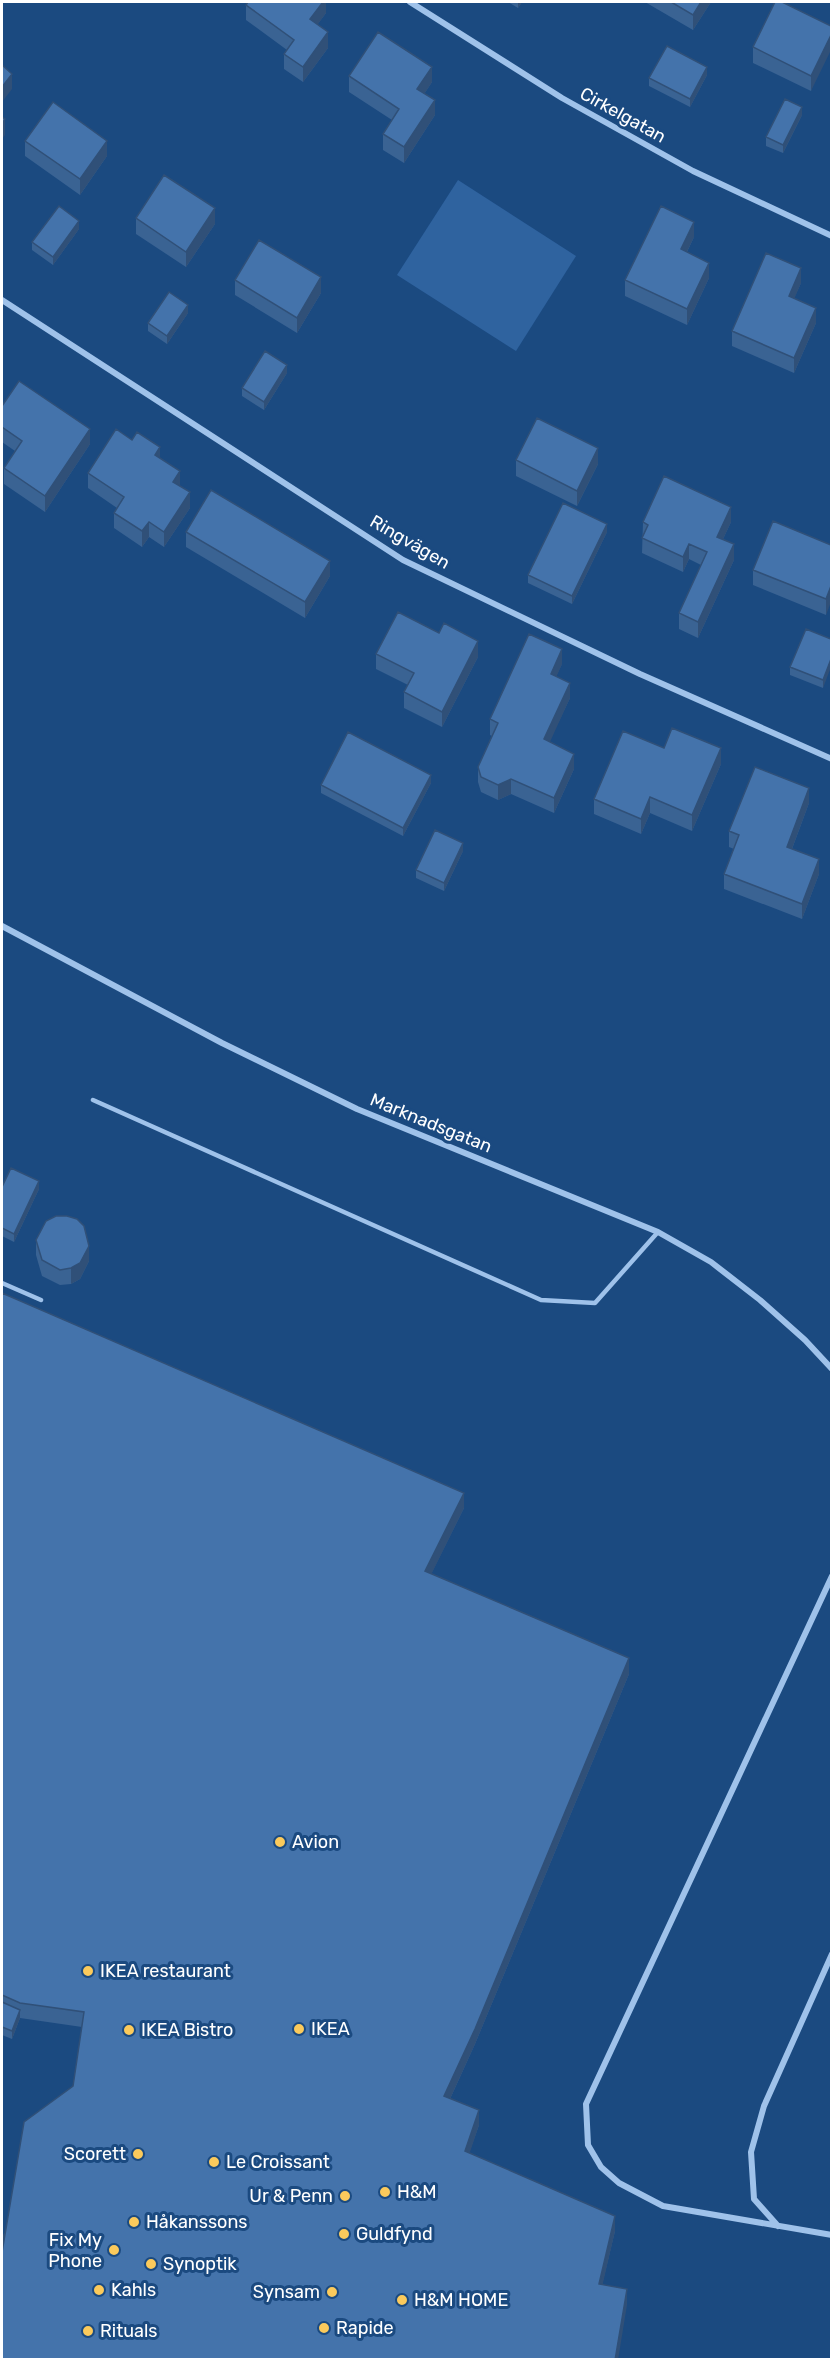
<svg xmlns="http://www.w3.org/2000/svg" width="833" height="2361" font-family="Rubik,sans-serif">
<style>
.green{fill:#2f639f}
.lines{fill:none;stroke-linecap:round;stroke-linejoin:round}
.lane{stroke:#9fc2ea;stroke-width:4.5}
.street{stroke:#9fc2ea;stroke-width:6}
.wall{fill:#3a6393}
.shaded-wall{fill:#305078}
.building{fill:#4473ab;stroke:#305078;stroke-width:1.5}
.poi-dot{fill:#fbca5c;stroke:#1b4a80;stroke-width:2}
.labels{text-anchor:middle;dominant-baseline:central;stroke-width:6;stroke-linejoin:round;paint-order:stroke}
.street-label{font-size:18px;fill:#fff;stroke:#1b4a80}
.poi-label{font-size:18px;fill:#fff;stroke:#1b4a80;text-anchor:start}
</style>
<rect width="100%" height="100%" fill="#1b4a80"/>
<path class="green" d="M458,180L576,256L516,351L397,275Z"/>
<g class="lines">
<path class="lane" d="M93,1100L541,1300L595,1303L658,1232
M2,1283L41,1300"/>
<path class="street" d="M410,2L562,98L693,171L832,236
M2,300L403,560L640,674L832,759
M2,926L222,1043L357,1109L658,1232L711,1262L760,1300L805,1340L832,1369
M832,1576L586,2104L588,2145L601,2167L619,2183L663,2206L832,2235
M778,2226L754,2199L751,2152L764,2106L832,1954"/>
</g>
<path class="wall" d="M326,2V13L317,25L328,48L303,82L284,69V54L287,50L246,20V5Z
M508,2H522L518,8Z
M645,2H711L693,30Z
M831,26L811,91L753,63V47Z
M707,75L690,107L649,86V78Z
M349,76L432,82L424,94L435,115L404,163L383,150V134L392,120L349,92Z
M802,115L783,153L766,146V137Z
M25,141L107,156L80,195L25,156Z
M136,218L215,224L186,267L136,234Z
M79,229L53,265L32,250V242Z
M694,237L687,252L709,278L687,325L625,296V280Z
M235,280L321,293L297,333L235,295Z
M801,283L794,298L816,323L794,373L732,346V331Z
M188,313L167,344L148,331V323Z
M287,373L264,410L242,396V388Z
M2,406L90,444L45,512L4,484V468L15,451L2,442Z
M160,458L180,486L190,508L164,547L149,537L142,547L114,528V513L117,508L88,488V473Z
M516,460L598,464L577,506L516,476Z
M643,522H731L723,539L734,560L698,638L679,629V613L701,565L689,559L683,572L642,553Z
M186,532L330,576L305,618L186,547Z
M607,532L572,604L528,583V575Z
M831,545L826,615L753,585V570Z
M831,639L823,688L790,675V667Z
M376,654L478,657L442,727L404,708V692L408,685L376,669Z
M562,664L556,676L570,698L549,742L574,769L554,813L511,794L498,800L481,792L478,782V767L492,736L490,735V719Z
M721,764L692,831L650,813L641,834L594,814V799Z
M431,783L403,836L321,793V785Z
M809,803L792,849L819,874L802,919L724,889V874L734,849L729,847V831Z
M463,851L444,891L416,878V870Z
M2,1187L39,1189L14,1242L2,1236Z
M36,1240L89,1261L80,1279L71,1284L60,1285L42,1276L36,1255Z
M2,1293L464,1508L431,1574L629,1674L475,2044L450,2099L479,2125L469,2153L615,2231L602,2285L627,2305L4,2235L73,2086L82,2027L20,2018L12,2039L2,2035Z"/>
<path class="shaded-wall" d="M323,2H326V13L310,35V19Z
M518,2H522L518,8Z
M701,2H711L693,30V15Z
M328,32V48L303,82V67Z
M831,35V50L811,91V76Z
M432,67V82L417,105V89Z
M707,67V75L690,107V99Z
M12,74V89L2,102V87Z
M435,100V115L404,163V147Z
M802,107V115L783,153V145Z
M5,119V135L2,139V124Z
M107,141V156L80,195V179Z
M215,208V224L186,267V252Z
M79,221V229L53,265V257Z
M694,222V237L681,264V249Z
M709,263V278L687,325V309Z
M801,268V283L789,311V296Z
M321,277V293L297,333V318Z
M188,305V313L167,344V336Z
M816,308V323L794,373V358Z
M287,365V373L264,410V402Z
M90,429V444L45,512V496Z
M160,447V462L155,455Z
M598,448V464L577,506V491Z
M180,471V486L173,482Z
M190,492V508L164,547V532Z
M731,507V522L717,552V537Z
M149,522V537L142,547V531Z
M607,524V532L572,604V596Z
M689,544V559L683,572V557Z
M734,544V560L698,638V622Z
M330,561V576L305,618V602Z
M831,586V602L826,615V599Z
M478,641V657L442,727V712Z
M562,649V664L551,689V674Z
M831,659V667L823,688V680Z
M570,683V698L544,755V739Z
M721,748V764L692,831V815Z
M574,754V769L554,813V798Z
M431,775V783L403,836V828Z
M511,779V794L498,800V785Z
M809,788V803L787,862V847Z
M650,797V813L641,834V819Z
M463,843V851L444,891V883Z
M819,859V874L802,919V904Z
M39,1181V1189L14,1242V1234Z
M89,1246V1261L80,1279L71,1284V1268Z
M464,1493V1508L425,1587V1571Z
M629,1658V1674L475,2044L444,2112V2096Z
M20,2010V2018L12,2039V2031Z
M479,2110V2125L465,2167V2151Z
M615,2216V2231L599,2300V2284Z
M627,2289V2305L618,2360H615Z"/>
<path class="building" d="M248,2H323L310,19L328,32L303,67L284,54L294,40L246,5Z
M671,2H701L693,15Z
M775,2H782L831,26V35L811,76L753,47Z
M378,32L432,67L417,89L435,100L404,147L383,134L399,109L349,76Z
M667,46L707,67L690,99L649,78Z
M2,65L12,74L2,87Z
M785,99L802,107L783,145L766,137Z
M53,102L107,141L80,179L25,141Z
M2,117L5,119L2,124Z
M164,175L215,208L186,252L136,218Z
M59,206L79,221L53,257L32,242Z
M661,206L694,222L681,249L709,263L687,309L625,280Z
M259,240L321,277L297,318L235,280Z
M766,253L801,268L789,296L816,308L794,358L732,331Z
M169,292L188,305L167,336L148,323Z
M265,351L287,365L264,402L242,388Z
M19,381L90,429L45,496L4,468L22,441L2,427V406Z
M537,418L598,448L577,491L516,460Z
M116,429L132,440L137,432L160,447L155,455L180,471L173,482L190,492L164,532L149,522L142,531L114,513L124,497L88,473Z
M664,476L731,507L717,537L734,544L698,622L679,613L707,552L689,544L683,557L642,538L648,525L643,522Z
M211,490L330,561L305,602L186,532Z
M563,503L607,524L572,596L528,575Z
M773,521L831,545V586L826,599L753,570Z
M398,612L439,633L444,623L478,641L442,712L404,692L414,673L376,654Z
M806,629L831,639V659L823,680L790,667Z
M529,634L562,649L551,674L570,683L544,739L574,754L554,798L511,779L498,785L481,777L478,767L498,723L490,719Z
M672,728L721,748L692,815L650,797L641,819L594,799L623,731L664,748Z
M348,732L431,775L403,828L321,785Z
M755,767L809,788L787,847L819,859L802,904L724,874L739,835L729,831Z
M435,830L463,843L444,883L416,870Z
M11,1168L39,1181L14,1234L2,1228V1187Z
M56,1216H67L77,1219L84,1226L89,1246L80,1263L71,1268L60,1270L42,1260L36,1240L46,1221Z
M2,1293L464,1493L425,1571L629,1658L475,2029L444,2096L479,2110L465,2151L615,2216L599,2284L627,2289L615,2360H2V2252L24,2122L73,2086L84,2012L20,2003L2,1995Z
M2,2002L20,2010L12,2031L2,2027Z
M2,2235H4L2,2252Z"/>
<g class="poi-dot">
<circle cx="280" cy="1842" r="6"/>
<circle cx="88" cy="1971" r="6"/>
<circle cx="299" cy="2029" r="6"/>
<circle cx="129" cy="2030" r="6"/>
<circle cx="138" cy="2154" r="6"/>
<circle cx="214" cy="2162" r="6"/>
<circle cx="385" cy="2192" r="6"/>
<circle cx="345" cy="2196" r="6"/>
<circle cx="134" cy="2222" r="6"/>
<circle cx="344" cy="2234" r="6"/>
<circle cx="114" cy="2250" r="6"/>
<circle cx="151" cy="2264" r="6"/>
<circle cx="99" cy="2290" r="6"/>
<circle cx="332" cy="2292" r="6"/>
<circle cx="402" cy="2300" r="6"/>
<circle cx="324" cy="2328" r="6"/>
<circle cx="88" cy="2331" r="6"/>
</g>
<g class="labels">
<g class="street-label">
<text transform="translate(623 115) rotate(29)">Cirkelgatan</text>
<text transform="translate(410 542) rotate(30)">Ringvägen</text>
<text transform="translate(431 1123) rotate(22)">Marknadsgatan</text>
</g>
<g class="poi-label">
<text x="292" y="1842">Avion</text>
<text x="100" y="1971">IKEA restaurant</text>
<text x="311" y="2029">IKEA</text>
<text x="141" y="2030">IKEA Bistro</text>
<text x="126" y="2154" text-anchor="end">Scorett</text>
<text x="226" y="2162">Le Croissant</text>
<text x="397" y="2192">H&amp;M</text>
<text x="333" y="2196" text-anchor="end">Ur &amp; Penn</text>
<text x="146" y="2222">Håkanssons</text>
<text x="356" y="2234">Guldfynd</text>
<text x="102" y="2240" text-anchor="end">Fix My<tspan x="102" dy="21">Phone</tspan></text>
<text x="163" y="2264">Synoptik</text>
<text x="111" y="2290">Kahls</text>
<text x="320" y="2292" text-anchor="end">Synsam</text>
<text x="414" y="2300">H&amp;M HOME</text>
<text x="336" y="2328">Rapide</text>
<text x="100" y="2331">Rituals</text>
</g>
</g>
<rect width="833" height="2361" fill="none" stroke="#ffffff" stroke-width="6"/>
</svg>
